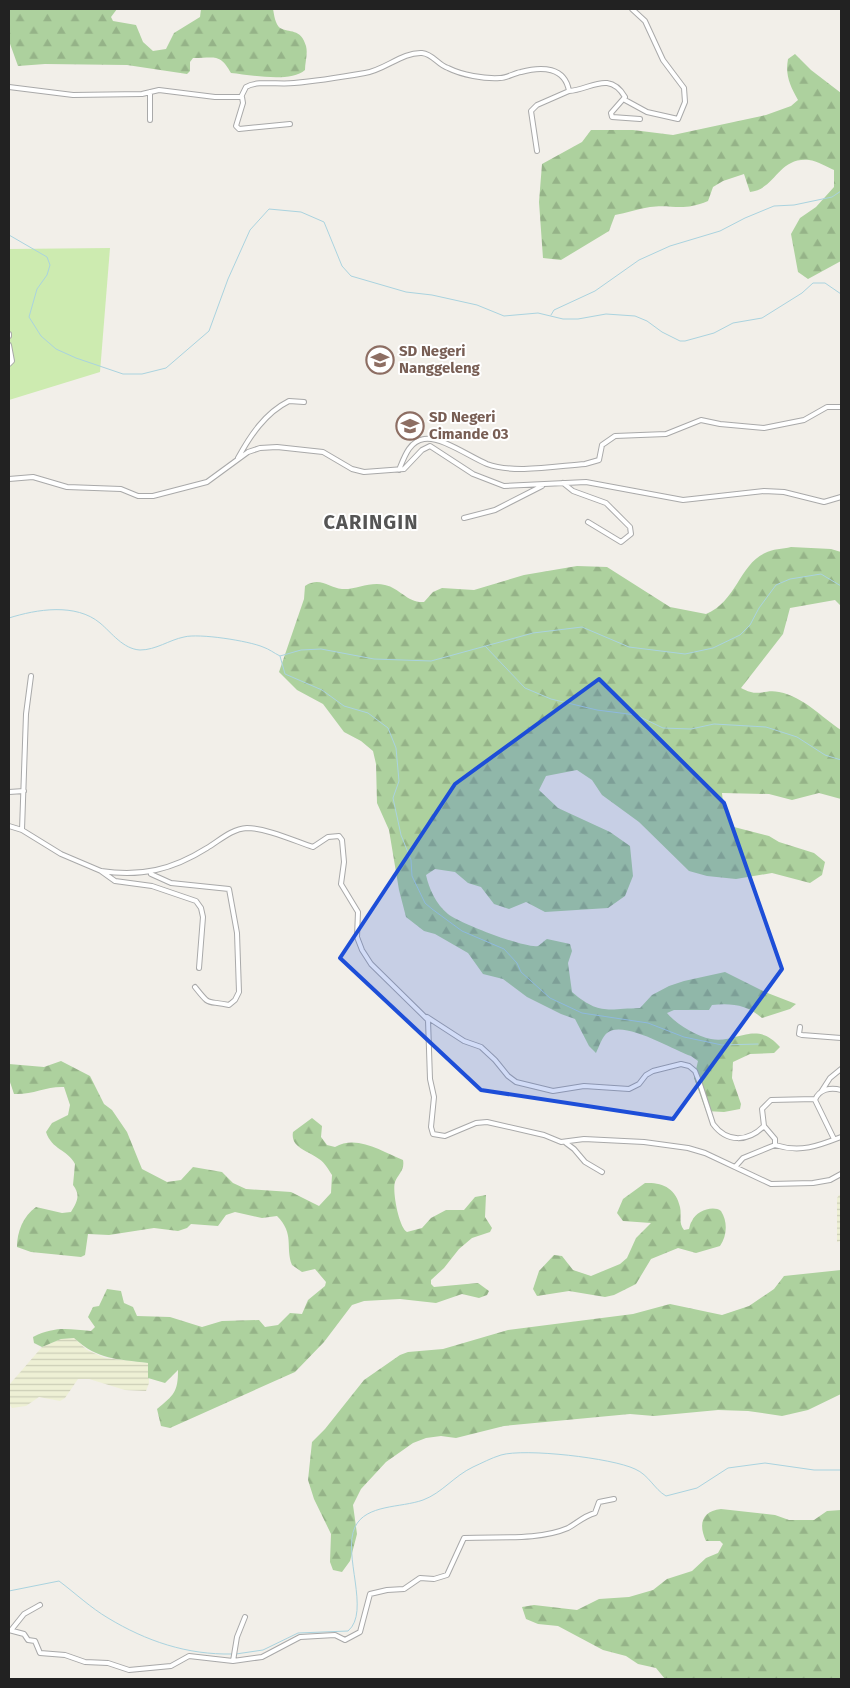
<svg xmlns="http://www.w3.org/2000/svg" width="850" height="1688" font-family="'Fira Sans',sans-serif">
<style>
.farmland{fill:url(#farmland-rules)}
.grass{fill:#cdebb0}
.forest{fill:url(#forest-firs)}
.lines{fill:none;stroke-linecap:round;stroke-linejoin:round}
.stream{stroke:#aad3df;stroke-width:1}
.minor-casing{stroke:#a9a9a9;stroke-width:6}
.minor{stroke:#fff;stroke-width:4}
.marked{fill:#1d4ed8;fill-opacity:0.2;stroke:#1d4ed8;stroke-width:4;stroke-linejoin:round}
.labels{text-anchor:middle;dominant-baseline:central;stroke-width:4;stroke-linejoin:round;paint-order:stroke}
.education-label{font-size:15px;font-weight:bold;fill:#785e54;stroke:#fff;text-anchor:start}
.district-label{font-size:20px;font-weight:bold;letter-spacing:1px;fill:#555;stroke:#fff}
</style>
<defs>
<pattern id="farmland-rules" width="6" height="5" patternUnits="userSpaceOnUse" patternTransform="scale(1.25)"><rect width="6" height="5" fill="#eef0d5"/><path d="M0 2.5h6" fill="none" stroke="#ccceb7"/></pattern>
<pattern id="forest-firs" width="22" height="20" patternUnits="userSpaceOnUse" patternTransform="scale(1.25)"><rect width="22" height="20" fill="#add19e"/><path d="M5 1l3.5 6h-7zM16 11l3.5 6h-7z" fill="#95b388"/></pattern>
</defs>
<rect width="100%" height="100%" fill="#f2efe9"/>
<path class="farmland" d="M839,1195H841V1241L837,1242V1198Z
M74,1338L87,1350L105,1358L148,1363L149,1383L146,1391L125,1390L89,1379H78L65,1398L60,1401L39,1397L26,1406L12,1408L9,1404V1385L42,1347L61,1339Z"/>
<path class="grass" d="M110,248L100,372L9,400V249Z"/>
<path class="forest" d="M9,9H117L111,17L113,21L136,25L143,42L153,51L166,49L174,33L200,17L201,9H273C274,14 275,24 280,28C289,33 301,28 306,46C308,54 305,62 305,70C290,83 251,75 231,73C220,53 215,58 193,58L190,62V71L187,74L127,65L45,64L18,66L9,41Z
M795,54L811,70L841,93V261L808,279L798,272L791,234L800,218L816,207L834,187V170C827,167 817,161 809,160C778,157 776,189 750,192L744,174L723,181L713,187L708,201C682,212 673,204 650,207C638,209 626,213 615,215L609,231L561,260L543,258L539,202L542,164L582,142L591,130H633L673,135L766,115L791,106L798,100C790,86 785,75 788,59Z
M791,547L831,549L841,552V606L835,600L790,608L783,634L741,688C759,698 763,689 779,692C804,697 821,717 841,730V799L819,793L792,800L769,794L722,793L723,803L734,827L769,836L779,842L814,853L825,862L822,875L810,883L772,873L736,879L707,876L689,871L639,822L602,795L592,780L577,770L546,776L539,790L558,808L610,832L630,846L633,876L625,896L608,908L545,912L526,902L509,909L494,904L481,887L468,883L455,872L435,869L426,875C429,889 436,904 448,914C459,923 526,949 538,946C540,945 544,941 547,939L570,944L572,951L568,963L572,992C599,1015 607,1009 640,1008L652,995L669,986L684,981L725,972L765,992L796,1004L790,1009L762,1018C747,1005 732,1003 712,1005L709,1010H674L667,1013C676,1024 696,1036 711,1039C737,1044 756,1019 780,1047L774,1053L750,1054L733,1062L732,1078L741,1104L740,1109L724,1112L706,1111L694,1078L698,1061L691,1056C673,1050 623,1019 607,1033C602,1037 599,1047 596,1053L589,1046L575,1019L561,1014L527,997L503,979L483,974L468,953L435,934L424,931L406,917L399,890L389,830L377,803L376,764L373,751L361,741L344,732L323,704L297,690L279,672L304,599L305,586C320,576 329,588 342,589C356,590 370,581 385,585C400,588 407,603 424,602L433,592L442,588L474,590L524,575L577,566L607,567L670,607L706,614C736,602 740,564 765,553C772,549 783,549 791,547Z
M61,1061L90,1076L104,1104L112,1110L127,1132L142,1169L167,1182L181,1180L193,1167L222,1172L233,1183L246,1189L291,1192L319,1206L331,1193L332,1175C328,1169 325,1163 319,1159C309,1151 290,1148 293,1132L312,1118L322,1126L321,1137L327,1145L335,1147C357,1134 383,1152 403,1160C405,1170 398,1174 395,1182C392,1191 399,1228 407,1232L422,1228L431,1218L446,1210H464L475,1197L486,1195L485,1217L492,1228L490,1232L472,1238L459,1249L444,1268L431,1280V1284L434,1287L478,1283L489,1291L487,1295L479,1298L462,1294L436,1303L400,1299L364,1301L352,1305L324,1342L295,1372L170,1428L161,1426L157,1409C174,1395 178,1392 178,1370L165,1383L148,1378V1363C117,1359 98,1360 74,1338L61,1339L42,1347L34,1343L33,1337C55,1326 68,1329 91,1331L95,1327L88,1317L93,1307L99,1306L107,1289L121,1291L124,1303L133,1307L137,1316L170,1317L202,1327L222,1321L259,1320L265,1327L278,1325L290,1313L302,1314L308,1300L325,1286L326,1282L315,1269L302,1272L292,1265C285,1247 295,1234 277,1216L262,1218L235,1212L226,1215L218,1226L191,1224L187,1228L178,1231L154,1228L109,1235L88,1234L85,1255L81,1257L31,1252L17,1247C17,1232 23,1216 36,1207L62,1213L71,1212C77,1202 81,1195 73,1185L75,1164C67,1149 52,1150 46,1132L52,1123L68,1115L70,1105L64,1087C47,1086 32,1095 14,1094L9,1079V1064L44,1067Z
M645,1183C662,1182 676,1188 680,1207C682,1216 678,1222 684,1230L689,1229C690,1226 690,1223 692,1221C696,1211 713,1205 721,1211C728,1222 727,1236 720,1246L696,1253L678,1248L651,1259L636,1284L614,1295L605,1297L569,1291L537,1296L533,1289L539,1271L554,1255L562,1256L573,1270L591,1276L620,1264L627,1258L636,1238L651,1223L623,1221L617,1213L623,1199Z
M841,1270V1394L808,1410L782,1416L748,1411L718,1410L654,1416L630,1414L504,1426L456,1438L441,1436L426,1438L413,1443L386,1462L361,1489L353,1505L357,1534L350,1561L342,1572L333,1570L330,1562L331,1534L314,1499L308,1480L312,1442L325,1429L364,1380L400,1355L408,1352L443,1349L508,1330L633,1314L670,1304L722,1315L749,1306L774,1289L784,1276Z
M721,1509L775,1515L789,1520H814L827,1511L841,1510V1679H665L656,1668L638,1664L626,1656L603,1650L558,1626L538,1624L526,1619L522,1607L534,1605L577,1610L599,1599L629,1597L653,1590L667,1579L692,1571L706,1558L718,1553L723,1544L720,1541H706C698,1524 702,1511 721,1509Z"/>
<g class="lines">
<path class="stream" d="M9,235L47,257L50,265L47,275L37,289L29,317L41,336L56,349L76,358L123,374H142L166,368L209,331L228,279L250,230L269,209L301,212L324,222L342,266L351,276L406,292L432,295L477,305L504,316L538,313L563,319H578L606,314L635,316L647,321L662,332L680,341H685L714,333L733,323L762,318L802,293L813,283H825L841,294
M551,315L554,310L595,291L639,260L670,246L720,231L745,218L774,206L794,205L832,197L841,191
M9,618C37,609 76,603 100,623C112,633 123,649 140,650C156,650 169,640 184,637C199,633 249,641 263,647C269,649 274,653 280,656L301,650L321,649L374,659L431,661L533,633L582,627L629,647L685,654L713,648L740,635L750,625L759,608L776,585L790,579L821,574L841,586
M485,646L525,688L551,699L597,710L636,715L663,728L691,729L714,724L766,727L797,737L825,755L841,760
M280,656L285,674L322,690L344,706L368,713L388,728L396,748L399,781L393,798L401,835L411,860L412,876L425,903L432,909L462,931L504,949L517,963L521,972L550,998L582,1013L648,1023L684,1037L722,1045L758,1044
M9,1591L59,1581C75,1593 91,1608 108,1618C146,1641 187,1655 232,1654
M236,1654L263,1650L298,1633L348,1631C371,1612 342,1554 355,1527C366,1504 401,1508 423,1500C442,1493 454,1476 473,1467C482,1463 491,1458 501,1455C525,1448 612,1458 635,1469C649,1475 654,1489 666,1496L697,1488L728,1468L765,1463L814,1470H841"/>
<g class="minor-casing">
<path id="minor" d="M9,87L73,95L142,94L159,90L215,97H241L246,87C258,80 279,85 294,83C318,81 342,77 365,73C385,70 402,52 422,53C433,54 438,65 448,68C462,75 484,79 500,78C507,78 514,73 521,72C542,66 565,67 569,91C590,90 609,70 625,97L611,113L612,117L640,119
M150,92V120
M242,97L243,103L236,126L239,129L290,124
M625,100L647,112L678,119L685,102L684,88L663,60L645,21L632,9
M537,151L531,111L537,105L569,91
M9,336V334
M9,345L12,361L9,364
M238,458C250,436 265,413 289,401L304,402
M399,470C404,458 409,441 424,439C441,436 470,457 487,464C513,474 557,466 585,464L599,460L602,445L615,436L666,434L701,420L720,424L764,428L804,420L827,407H841
M9,479L33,477L67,487L121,489L138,496H153L207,482L248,452L260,448L277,447L323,452L352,469L364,472L404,469L422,450L430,446L473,474L504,486L586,482L683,500L764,491L784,492L824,502L841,497
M563,483L573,491L606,503L630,527L631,534L621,542L588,522
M464,518L495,510L542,486
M9,792L24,791
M9,826L22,830L61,854L101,871L115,881L152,886L196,901L201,908L203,917L199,968
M22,830L26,714L31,676
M101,871C141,877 172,870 207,848C219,841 231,829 247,828C266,828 295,841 313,847L328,837L339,836L342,840L344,862L341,884L358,912L357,937L362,950L371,964L428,1020L430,1079L434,1097L431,1127L433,1134L445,1136L476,1123L487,1122L544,1135L561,1142L584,1139L644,1142L688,1148L705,1153L771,1184L813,1183L830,1180L841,1174
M151,874L171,883L229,889L237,933L239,992L235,1000L229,1005C205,1000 211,1007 195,987
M427,1017L464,1041L481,1047L495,1060L508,1076L516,1082L553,1091L584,1086L629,1089L639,1084L646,1075L653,1071L681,1064L689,1066L695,1071L699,1081L713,1124C727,1143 748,1142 764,1126L762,1109L771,1100L815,1099
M800,1027L799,1034L802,1035L841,1038
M821,1092L830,1078L841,1069
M834,1139L815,1100C819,1089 831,1087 841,1090
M566,1143L574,1149L585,1162L602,1172
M775,1145C800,1153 818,1146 841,1137
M735,1167L743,1158L775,1145V1139L764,1126
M12,1629L24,1614L40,1605
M9,1630L24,1634L28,1640L35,1641L40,1653L65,1655L85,1662L108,1663L129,1670L171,1666L189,1656L233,1661L262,1657L300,1637L335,1635L345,1640L360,1632L370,1594L387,1590L404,1589L420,1578L434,1579L447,1575L464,1538C496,1536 538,1541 568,1528C577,1523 584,1516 595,1513L599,1502L614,1499
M233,1661L237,1637L245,1617"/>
</g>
<use href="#minor" class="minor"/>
</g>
<path class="marked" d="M599,679L724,803L782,969L673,1119L481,1090L340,958L455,784Z"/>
<defs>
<g id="school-ring" transform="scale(1.4375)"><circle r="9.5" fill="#fff" stroke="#8d6e63" stroke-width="1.5"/><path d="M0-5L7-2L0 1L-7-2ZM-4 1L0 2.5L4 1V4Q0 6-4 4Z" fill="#8d6e63"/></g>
</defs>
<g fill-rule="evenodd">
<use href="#school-ring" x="380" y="360"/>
<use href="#school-ring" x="410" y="426"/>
</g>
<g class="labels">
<g class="education-label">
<text x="399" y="351">SD Negeri<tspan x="399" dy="17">Nanggeleng</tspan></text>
<text x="429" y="417">SD Negeri<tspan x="429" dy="17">Cimande 03</tspan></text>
</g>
<g class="district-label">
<text x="371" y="522">CARINGIN</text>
</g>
</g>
<rect width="850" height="1688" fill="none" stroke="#222222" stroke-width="20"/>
</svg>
